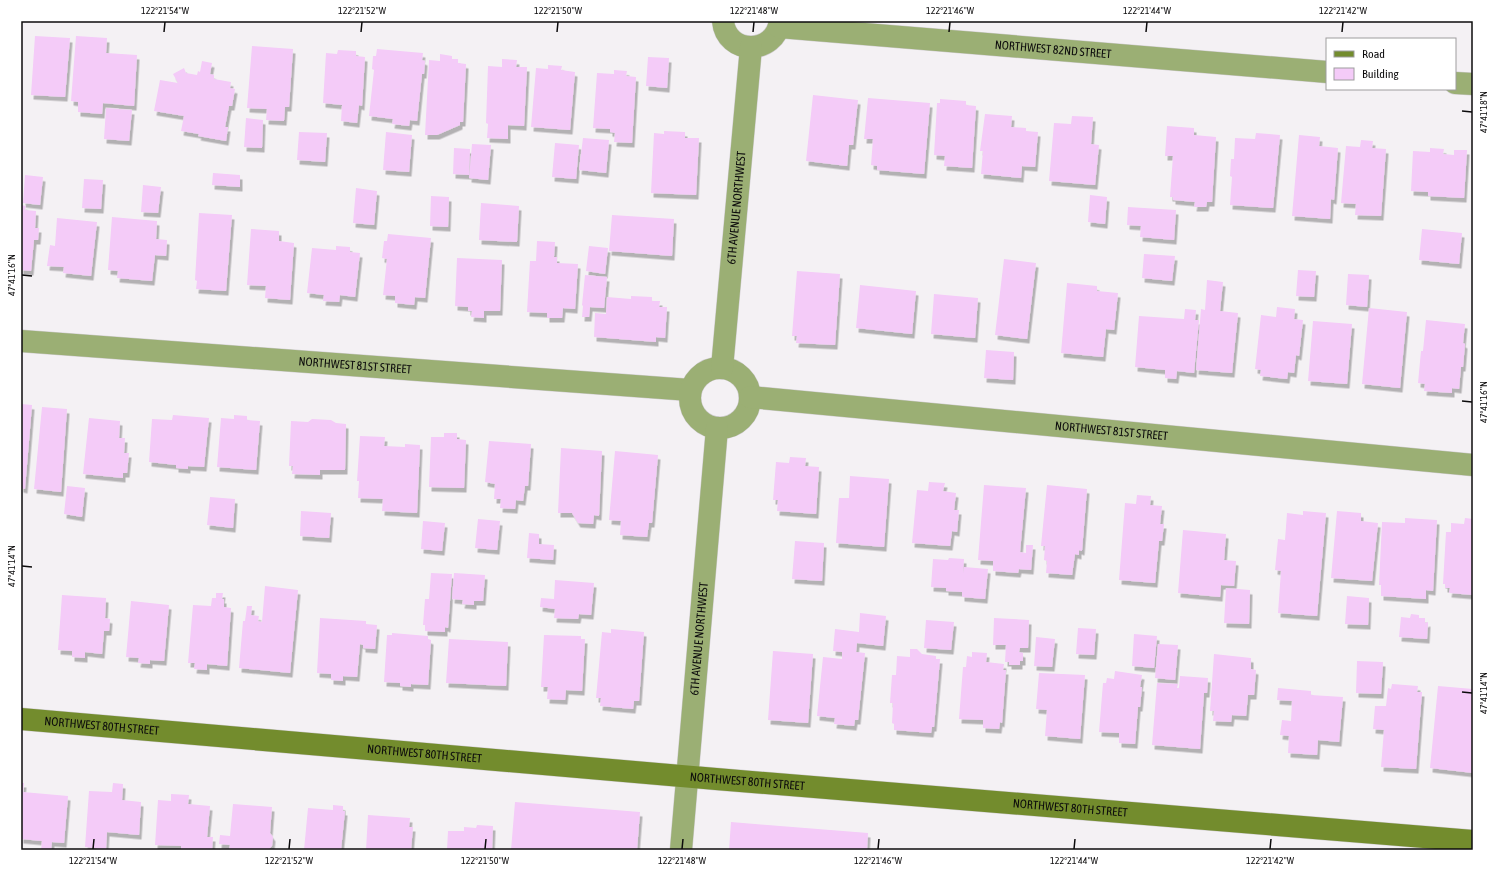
<svg xmlns="http://www.w3.org/2000/svg" width="1494" height="871" font-family="'Asap Condensed',sans-serif">
<style>
.building{fill:#f4cbf8;filter:url(#shadow)}
.lines{fill:none;stroke-linecap:round;stroke-linejoin:round}
.street-casing{stroke:#cfcccf;stroke-width:23}
.secondary-casing{stroke:#cfcccf;stroke-width:23}
.street{stroke:#9baf74;stroke-width:22}
.secondary{stroke:#738c2d;stroke-width:22}
.ticks{fill:none;stroke:#0c0b0c;stroke-width:1.5}
.labels{text-anchor:middle;dominant-baseline:central;stroke-width:4;stroke-linejoin:round;paint-order:stroke}
.street-label{font-size:12px;fill:#0c0b0c;stroke:#fff}
.neatline{fill:none;stroke:#0c0b0c;stroke-width:1.5}
.ticks-label{font-size:10px;text-anchor:middle;fill:#0c0b0c}
</style>
<defs>
<filter id="shadow"><feDropShadow dx="2.5" dy="4.5" stdDeviation="0" flood-color="#0004"/></filter>
</defs>
<rect width="100%" height="100%" fill="#f4f1f4"/>
<path class="building" d="M35,36L70,38L65,97L31,95Z
M76,36L107,38L106,53L137,55L134,106L103,103L102,114L78,112V102L71,101Z
M252,46L293,49L289,107H285L284,121L266,120L267,109L247,108Z
M377,49L423,53L422,60L425,61L424,74H422L417,121L410,120L409,126L392,124L393,119L369,116L374,70L372,69L373,56H376Z
M338,50L356,51V56L365,57L362,106L359,105L357,123L341,121L342,105L323,103L326,53L337,54Z
M440,54L452,56V59H458V63L466,64L463,122H460V125L437,135H425L429,60L440,61Z
M648,57L669,58L667,88L646,86Z
M502,59L517,60L516,67H527L524,126L508,125V139L487,138L488,124L486,123L488,66L502,67Z
M202,61L212,63L210,74L214,75V79L231,82L230,88L235,89L232,106H229L225,127H228L226,141L198,136L199,134L181,131L184,116L154,111L160,80L178,83L173,74L184,68L186,73L197,75L198,71L200,72Z
M548,65L562,66L561,70L575,72L570,130L531,127L536,68L548,69Z
M614,70L627,71L626,76L636,77L632,143L614,142L615,133L610,132V129L593,128L597,73L614,74Z
M813,95L858,100L853,145H849L847,166L806,161Z
M868,98L930,103L924,174L877,170V166L871,165L873,139H864Z
M940,99L966,101V105L976,106L972,168L944,166L945,156L934,155L937,103H940Z
M106,108L132,110L129,141L104,139Z
M985,114L1012,116L1011,127L1026,128V131L1038,132L1035,167L1022,166L1021,178L981,174L983,151H980Z
M1072,116L1093,117L1091,144L1099,145L1095,185L1049,181L1054,123L1071,124Z
M246,118L263,120L262,148L244,147Z
M1167,126L1194,128V135L1216,137L1212,202H1207L1206,207H1194L1195,202L1173,200V197H1170L1173,156H1165Z
M664,131L685,132V138H699L696,195L651,193L654,133L664,134Z
M299,132L327,133L325,162L297,160Z
M386,132L412,135L409,172L383,170Z
M1256,133L1280,135L1273,208L1230,205L1232,177L1230,176L1231,159H1234L1235,138L1255,139Z
M1299,135L1320,137L1319,146L1338,148L1334,200L1331,199L1330,219L1292,216Z
M583,138L609,140L606,173L579,170Z
M1361,140L1373,141L1372,148L1386,149L1381,216L1355,215L1356,204L1341,203L1346,146L1360,147Z
M555,143L579,145L576,179L552,177Z
M472,144L491,145L488,180L469,178Z
M454,148L470,149L469,175L453,174Z
M1430,148L1444,149L1443,154L1454,155V150H1467L1464,198L1428,196V192L1411,191L1413,151L1430,152Z
M213,173L240,175V187L212,185Z
M25,175L43,177L40,205L23,203Z
M84,179L103,180L101,209L82,208Z
M143,185L161,187L158,213L141,212Z
M356,188L377,191L374,225L353,223Z
M1090,195L1107,197L1105,224L1088,222Z
M431,196L449,197L448,227L430,226Z
M481,203L519,206L517,242L479,240Z
M21,205L26,206L25,210L36,211L35,228H39L38,240H34L31,271L21,270Z
M1128,207L1176,210L1174,240L1140,237L1141,226L1127,225Z
M199,213L232,215L226,291L196,289L197,281L195,280Z
M612,215L674,219L672,256L609,251Z
M112,217L157,221L156,239L167,240L166,256L155,255L152,281L117,278L118,271L108,270Z
M57,218L97,222L91,276L63,273L64,267L47,266L50,245L55,246Z
M251,229L279,231V241L294,243L290,300L265,298L266,286L247,285Z
M1422,229L1462,233L1459,264L1419,260Z
M388,234L431,238L425,298L415,297L414,305L395,303V296L383,295L387,259L382,258L384,241H387Z
M537,241L555,242L554,257H557V263L578,264L575,309L563,308L562,318H547V313L527,312L530,261H536Z
M336,246L350,247V252L360,253L355,297L340,295L339,302L323,301L324,295L307,293L312,248L336,250Z
M589,246L608,248L605,274L586,271Z
M1144,254L1175,256L1172,281L1142,278Z
M457,258L502,260L500,311H484V318L471,317L472,311H468V307L455,306Z
M1004,259L1036,263L1027,339L995,335Z
M1298,270L1316,271L1314,297L1296,296Z
M797,271L840,274L835,345L796,343L797,336H792Z
M1348,274L1369,275L1367,307L1346,305Z
M585,275L607,277L604,308L590,307L589,317H582L583,306L582,305Z
M1207,280L1223,282L1220,311L1238,313L1232,373L1196,370L1201,309L1205,310Z
M1067,283L1097,286V291L1118,293L1114,330L1106,329L1103,357L1061,353Z
M860,285L916,291L912,334L856,328Z
M934,294L978,298L975,338L931,334Z
M631,296L652,297V301H660L659,307H667L665,338L656,337V342L594,337L595,313L606,314L607,297L631,299Z
M1277,307L1295,309L1294,319L1303,320L1299,356L1296,355L1294,373L1288,372L1287,379L1260,376L1261,370L1255,369L1261,315L1276,317Z
M1369,308L1407,312L1400,388L1362,384Z
M1185,309L1196,310L1195,320H1199L1194,373L1177,371L1176,379L1165,378V370L1135,367L1139,316L1184,319Z
M1426,320L1465,324L1463,343L1465,344L1463,367H1461L1459,389L1452,388V393L1424,391L1425,384L1418,383L1421,351H1423Z
M1313,321L1352,324L1347,384L1308,381Z
M986,350L1014,352L1013,380L984,378Z
M21,404L32,405L25,489L21,488Z
M42,407L67,409L61,492L34,489Z
M173,415L209,418L204,467L188,466V469L176,468V465L149,462L152,419L172,420Z
M234,415L247,416V420L260,421L256,470L217,467L221,418L234,419Z
M89,418L120,421L119,438H125L124,453H129L127,473H123V478L83,474Z
M312,419L331,420L336,423L346,424L345,470H320V475L292,474L293,466H289L291,421L308,422Z
M444,433H457V439L466,440L464,488L429,487L431,437H444Z
M360,436L385,437L384,446L405,447V444L420,445L417,513L382,511L383,499L358,498L359,481H357Z
M489,441L531,444L528,486H525L523,501L516,500L515,509L500,508L501,499H494L495,484L485,482Z
M561,448L602,451L599,516L594,515L593,524L578,523L572,513H558Z
M615,451L658,455L652,523H649L647,537L620,535L621,521L609,520Z
M790,457L806,458L805,466L819,467L816,514L777,511L778,500H773L776,462L789,463Z
M850,476L889,479L884,547L836,543L839,498H849Z
M929,482L945,483L943,491L956,493L954,510H959L957,532L952,531L950,546L912,543L917,490L928,491Z
M984,485L1026,488L1020,552L1026,553V545H1033L1031,570L1019,569L1018,573L993,571V561L978,560Z
M1047,485L1087,489L1082,551L1079,550V555L1075,554L1072,575L1046,573L1047,561L1044,560L1045,546H1041Z
M67,486L85,488L82,517L64,514Z
M1137,495L1151,496L1150,505L1162,506L1160,524H1164L1162,541H1159L1155,583L1119,580L1125,503L1136,504Z
M210,497L235,499L233,528L207,525Z
M301,511L331,513L329,538L300,536Z
M1303,511L1326,513L1317,616L1278,613L1281,571L1275,570L1278,539L1285,540L1287,513L1303,515Z
M1337,511L1361,513V521L1378,523L1372,581L1331,578Z
M1405,518L1437,520L1433,591L1426,590V599L1381,596V585H1379L1382,522L1405,523Z
M1465,518L1473,519V595L1449,593L1450,588H1445V584H1443L1446,532H1451V523L1464,524Z
M478,519L500,521L497,550L475,548Z
M423,521L445,523L442,551L421,549Z
M1183,530L1226,534L1224,560L1236,561L1234,586L1221,585L1220,597L1178,593Z
M529,533L539,534V544L554,545L553,560L527,558Z
M795,541L824,543L822,581L792,579Z
M949,558L964,559L963,573L964,567L988,569L985,599L962,597V592L946,591V588L931,587L933,559L948,560Z
M431,573L452,574L448,628L445,627V632L425,631V625H423L425,599H429Z
M454,573L485,575L483,601H474V605L462,604L463,600L452,599Z
M555,580L594,583L591,615L579,614L578,619L554,618L555,609L540,607L541,598L554,599Z
M265,586L298,590L290,673L239,668L243,621H245L247,606H252L251,615L259,616L258,621L262,622Z
M1226,588L1250,590L1249,624L1224,623Z
M216,593H223L222,599H224V607L231,608L227,666L207,664V670L194,669L195,663H188L193,605L211,606L212,598H216Z
M62,595L106,598L105,618L110,619L109,631H104L102,654L85,652V658L72,657V651L58,650Z
M1347,596L1369,598L1368,625L1345,624Z
M131,601L169,605L164,661L150,660V664L138,663L139,658L126,657Z
M860,613L886,616L883,646L857,643L856,652L865,653L858,720H855L854,726L834,724L835,718L817,716L823,657L842,659V652L833,651L835,629L859,632Z
M1411,614L1419,615V618H1425V623L1428,622L1427,639L1399,637L1401,617L1410,618Z
M320,618L366,621V624L377,625L375,649L363,648V645L360,644L357,677L343,676V681L331,680V674L317,673Z
M994,618L1029,620L1028,648H1020L1019,652L1023,653V661H1020V665H1009V662H1005L1006,645H993Z
M926,620L954,622L951,650L924,648Z
M1078,628L1096,629L1094,655L1076,654Z
M611,629L644,632L639,701H634L633,709L600,706L601,698H596L602,632L611,633Z
M392,633L428,636V639L431,640L428,685L411,684V687L400,686V683L384,682L387,635H392Z
M1134,634L1157,636L1154,668L1132,666Z
M544,635L581,636V639H585L582,691L566,690L565,700L547,699L548,687H541Z
M1036,637L1055,639L1052,667L1034,666Z
M449,639L508,642L506,686L446,683Z
M1158,644L1178,645L1175,680L1155,678Z
M910,649H917L922,654L936,656V659H940L934,727H932L931,733L894,730V724L892,723L893,703H890L892,675H896L897,656L910,657Z
M773,651L813,654L808,723L768,720Z
M972,652L987,653L986,662L1004,664L1003,670H1006L1002,723L1000,722L999,729L983,728V720L959,719L963,667H966L967,656L972,657Z
M1214,654L1251,658V669L1256,670L1254,695H1248L1246,716L1232,715L1231,722L1213,721L1214,711H1210Z
M1357,661L1383,662L1381,694L1356,693Z
M1115,671L1142,675L1140,687H1142L1140,707H1138L1135,744L1119,743V733L1099,732L1103,683H1106L1107,678L1114,679Z
M1039,673L1085,675L1080,739L1045,736L1047,710L1036,709Z
M1180,676L1208,678L1207,693H1204L1200,749L1152,745L1157,683L1178,684L1177,688H1179Z
M1392,684L1418,686L1417,692H1422L1416,769L1381,767L1384,730L1373,729L1375,706H1386L1388,688L1391,689Z
M1438,686L1473,689V773L1430,768Z
M1278,688L1311,691V695L1343,697L1339,742L1318,740L1317,755L1288,753L1289,736L1280,735L1282,720L1291,721L1292,701L1277,700Z
M21,783H24L23,792L68,796L64,843L52,842L51,850H41L42,841L21,839Z
M113,783L123,784L122,800L141,802L139,835L107,832L106,849L85,847L89,791L112,792Z
M171,794L189,795L188,804L210,806L207,837H213L212,850H181V846L155,845L158,800L171,801Z
M515,802L640,812L637,850H511Z
M233,804L272,807L270,833L273,837L272,846L268,850H229L230,845L219,844L220,835L230,836Z
M333,805L343,806V811H345L341,850H304L308,808L333,810Z
M368,815L410,818L409,827H413L411,850H366Z
M731,822L868,833L867,850H729Z
M477,825L493,826L492,850H447L448,831H464V827L476,828Z"/>
<g class="lines">
<g class="street-casing">
<g id="street">
<path d="M723,21C726,55 775,56 780,21"/>
<path id="s1" d="M779,27L1327,72"/>
<path d="M1455,83L1473,84"/>
<path id="s2" d="M21,341L690,390"/>
<circle cx="720" cy="398" r="30"/>
<path id="s3" d="M722,368L751,47"/>
<path id="s4" d="M750,397L1473,465"/>
<path id="s5" d="M681,850L717,428"/>
</g>
</g>
<g class="secondary-casing">
<g id="secondary">
<path id="s6" d="M21,719L716,779L1473,841"/>
</g>
</g>
<use href="#street" class="street"/>
<use href="#secondary" class="secondary"/>
</g>
<path class="ticks" d="M164,32L165,22M361,32L362,22M557,32L558,22M753,32L754,22M949,32L950,22M1146,32L1147,22M1342,32L1343,22M1462,111L1472,112M22,275L32,276M1462,401L1472,402M22,566L32,567M1462,692L1472,693M93,849L94,839M289,849L290,839M485,849L486,839M682,849L683,839M878,849L879,839M1074,849L1075,839M1270,849L1271,839"/>
<g class="labels">
<g class="street-label">
<text stroke="none"><textPath href="#s1" startOffset="275">NORTHWEST 82ND STREET</textPath></text>
<text stroke="none"><textPath href="#s3" startOffset="161">6TH AVENUE NORTHWEST</textPath></text>
<text stroke="none"><textPath href="#s2" startOffset="335">NORTHWEST 81ST STREET</textPath></text>
<text stroke="none"><textPath href="#s4" startOffset="363">NORTHWEST 81ST STREET</textPath></text>
<text stroke="none"><textPath href="#s5" startOffset="212">6TH AVENUE NORTHWEST</textPath></text>
<text stroke="none"><textPath href="#s6" startOffset="81">NORTHWEST 80TH STREET</textPath></text>
<text stroke="none"><textPath href="#s6" startOffset="405">NORTHWEST 80TH STREET</textPath></text>
<text stroke="none"><textPath href="#s6" startOffset="729">NORTHWEST 80TH STREET</textPath></text>
<text stroke="none"><textPath href="#s6" startOffset="1053">NORTHWEST 80TH STREET</textPath></text>
</g>
</g>
<rect width="1494" height="871" fill="none" stroke="#ffffff" stroke-width="44"/>
<rect x="1326" y="38" width="130" height="52" fill="#ffffff" stroke="#9e9d9e"/>
<rect x="1334" y="51" width="20" height="6" fill="#738c2d" stroke="#9e9d9e"/>
<text x="1362" y="58" font-size="12" fill="#0c0b0c">Road</text>
<rect x="1334" y="68" width="20" height="12" fill="#f4cbf8" stroke="#9e9d9e"/>
<text x="1362" y="78" font-size="12" fill="#0c0b0c">Building</text>
<rect x="22" y="22" width="1450" height="827" class="neatline"/>
<g class="ticks-label">
<text x="165" y="14">122°21'54"W</text>
<text x="362" y="14">122°21'52"W</text>
<text x="558" y="14">122°21'50"W</text>
<text x="754" y="14">122°21'48"W</text>
<text x="950" y="14">122°21'46"W</text>
<text x="1147" y="14">122°21'44"W</text>
<text x="1343" y="14">122°21'42"W</text>
<text transform="translate(1483 112) rotate(-90)" y="4">47°41'18"N</text>
<text transform="translate(11 275) rotate(-90)" y="4">47°41'16"N</text>
<text transform="translate(1483 402) rotate(-90)" y="4">47°41'16"N</text>
<text transform="translate(11 566) rotate(-90)" y="4">47°41'14"N</text>
<text transform="translate(1483 693) rotate(-90)" y="4">47°41'14"N</text>
<text x="93" y="864">122°21'54"W</text>
<text x="289" y="864">122°21'52"W</text>
<text x="485" y="864">122°21'50"W</text>
<text x="682" y="864">122°21'48"W</text>
<text x="878" y="864">122°21'46"W</text>
<text x="1074" y="864">122°21'44"W</text>
<text x="1270" y="864">122°21'42"W</text>
</g>
</svg>
